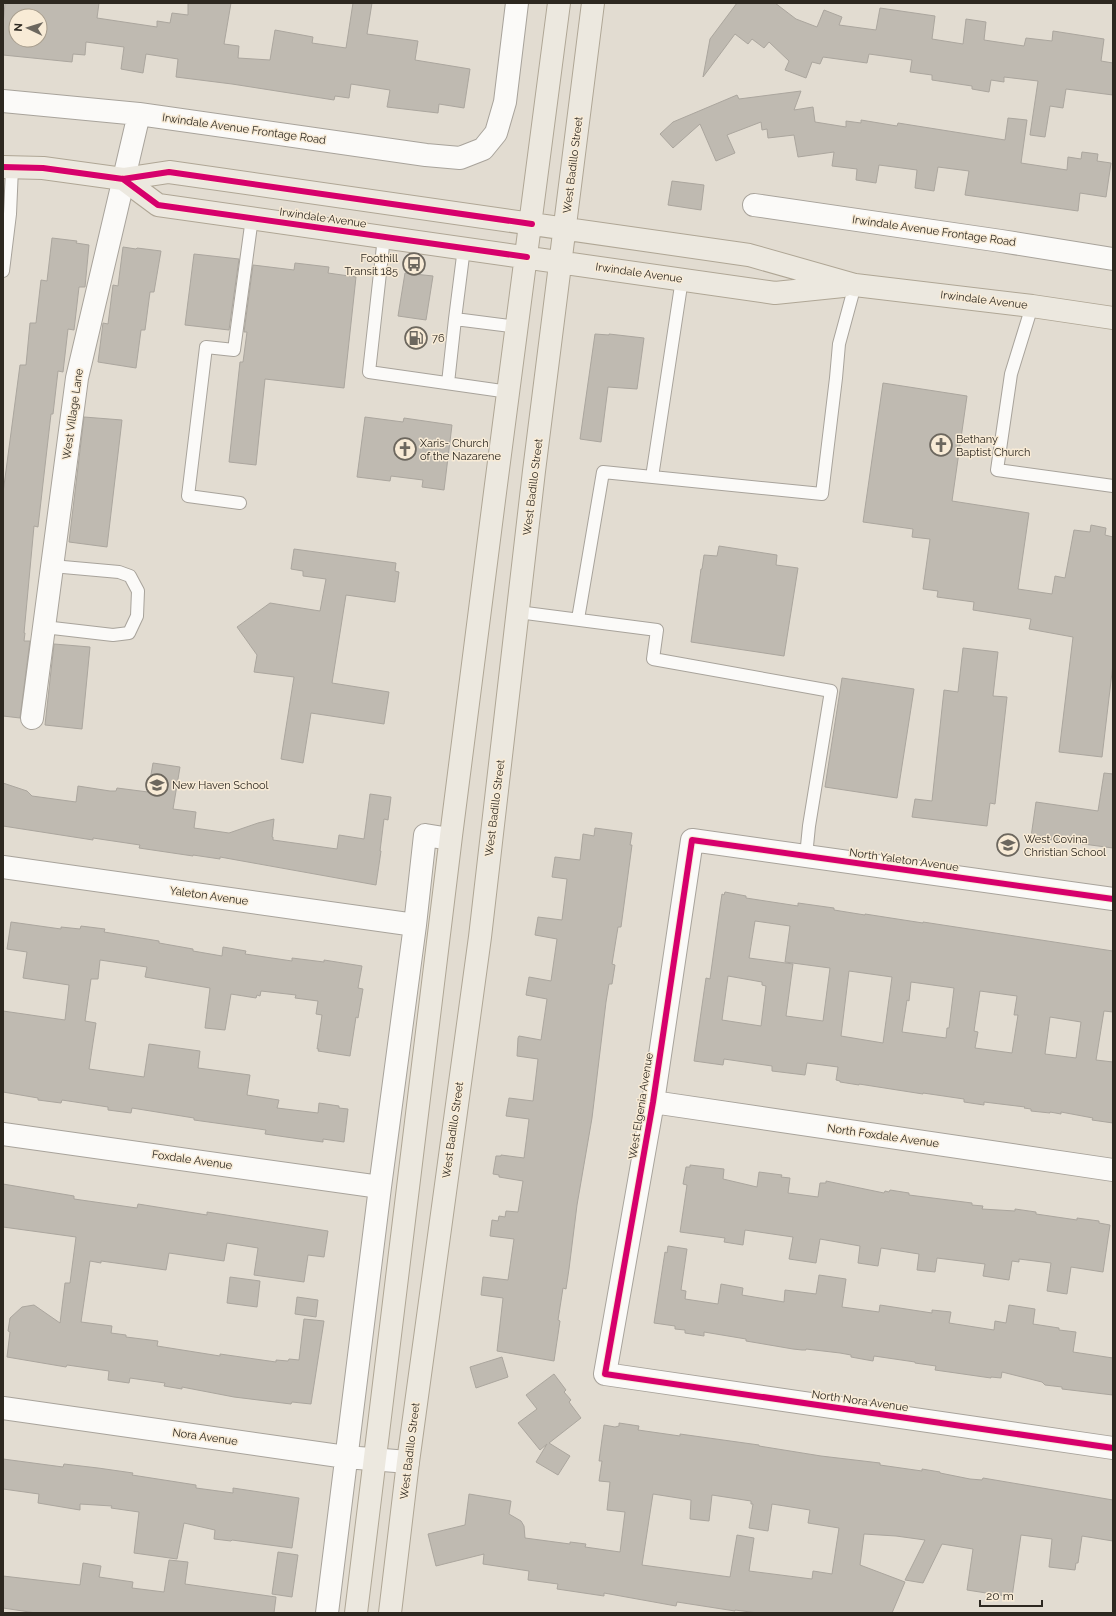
<svg xmlns="http://www.w3.org/2000/svg" width="1116" height="1616" font-family="Raleway,sans-serif">
<style>
.building{fill:#bfbab1;stroke:#aba69e;fill-rule:evenodd}
.lines{fill:none;stroke-linecap:round;stroke-linejoin:round}
.lane-casing{stroke:#a8a39b;stroke-width:14}
.street-casing{stroke:#a8a39b;stroke-width:24}
.primary-casing{stroke:#afa695;stroke-width:24}
.lane{stroke:#fbfaf8;stroke-width:12}
.street{stroke:#fbfaf8;stroke-width:22}
.primary{stroke:#ece8df;stroke-width:22}
.cycleway-casing{stroke:#f8ebd6;stroke-width:8}
.cycleway{stroke:#d6006c;stroke-width:6}
.labels{text-anchor:middle;dominant-baseline:central;stroke-width:3;stroke-linejoin:round;paint-order:stroke}
.street-label{font-size:11px;fill:#2d2820;stroke:#f8ebd6}
.poi-label{font-size:11px;fill:#2d2820;stroke:#f8ebd6;text-anchor:start}
</style>
<rect width="100%" height="100%" fill="#e2dcd1"/>
<path class="building" d="M5,3H99L97,18L157,27V21L170,23L172,13L188,15V3H231L224,44L239,46L238,58L270,60L275,30L313,37L312,43L346,48L353,3H372L367,34L418,41L415,60L470,69L464,108L439,104L438,113L387,107L390,90L351,84L349,98L335,96L334,100L232,84L176,77L178,59L146,54L143,73L121,69L124,47L86,42L85,55L73,54L72,62L3,55V25ZM16,16H40V40H16Z
M737,3H775L796,19L817,27L824,10L842,17L839,25L876,30L880,8L935,16L932,39L963,44L966,19L986,22L984,40L1024,46L1026,38L1052,41L1053,31L1104,39L1101,61L1113,63V95L1066,89L1063,108L1050,106L1045,137L1030,135L1038,81L1004,77V82L991,80L989,92L972,89V86L932,80V75L910,72L912,60L869,54L867,63L823,57L820,64L812,62L806,78L785,70L789,61L769,42L764,48L752,39L748,44L735,34L703,77L710,39Z
M801,91L794,110L813,107L815,122L846,127V121L861,123V120L897,126L898,123L1005,140L1008,118L1027,120L1021,163L1067,170L1068,157L1081,159L1082,152L1098,154L1097,161L1111,163L1106,197L1080,193L1078,211L965,195L969,171L938,167L934,191L915,188L917,170L879,165L876,183L856,180L857,169L832,166L834,152L798,157L794,135L768,138L767,129L762,130L761,122L727,135L735,153L716,161L700,124L673,148L660,134L673,122L737,95L739,99Z
M672,181L704,185L701,210L668,205Z
M52,238L77,241L76,243L89,245L85,287H79L74,330L68,329L63,372L58,371L53,414H51L38,527L34,526L24,633H25L24,641H30L20,718L3,716V493L20,365H26L30,323H36L41,280L47,281Z
M123,247L136,249L137,248L161,251L154,292H150L145,330H141L136,368L98,362L103,323L108,324L113,285L118,286Z
M194,254L239,259L229,330L185,325Z
M295,263L329,267L328,273L356,277L344,388L265,379L256,465L229,462L240,362H243L247,332H244L253,265L294,270Z
M405,273L433,276L426,320L398,316Z
M595,334L609,335V334L644,338L637,389L608,387L601,442L580,439Z
M883,383L967,396L952,501L1029,513L1018,589L1052,594L1055,576L1065,578L1074,530L1090,532L1091,525L1106,528L1105,535L1113,537V664L1102,757L1059,752L1073,637L1029,629L1031,619L973,610L974,602L937,597L938,591L923,589L930,539L912,537L913,529L863,522Z
M84,417L122,420L107,547L69,542Z
M365,417L403,422L404,418L452,425L444,490L422,487L423,480L391,476L390,481L357,477Z
M719,546L777,555L776,565L798,568L784,656L691,642L701,569H702L704,555L717,556Z
M294,549L396,563L395,571L399,572L395,602L346,595L332,683L389,692L384,724L311,713L303,763L281,759L294,677L254,672L257,655L237,627L270,603L320,611L326,579L303,576V571L291,569Z
M54,644L90,647L82,729L45,725Z
M963,648L998,652L993,696L1007,697L995,804L990,803L987,826L912,817L915,799L932,801L944,690L958,692Z
M842,678L914,689L897,798L825,787Z
M153,763L180,767L173,809L196,812L194,828L229,833L258,823L274,819L272,837H273V840L337,849L339,835L364,839L370,794L391,797L388,820L384,819L380,851H381L376,885L220,857V859L193,855V856L139,848L140,845L93,838V840L3,826V783L27,791L32,796L76,802L78,786L110,791H116L117,788L148,792Z
M1104,773L1113,774V848L1031,837L1036,802L1098,811Z
M595,828L632,833L630,845H632L621,927H618L612,964L615,965L612,984H609L606,1002L592,1118L577,1205L569,1269L566,1289L563,1288L558,1320L560,1321L554,1361L497,1351L503,1298L481,1295L483,1277L508,1280L514,1239L490,1236L492,1220L498,1221L499,1216L505,1217L506,1211L518,1212L523,1181L499,1177V1175L493,1174L496,1156H501V1155L524,1158L529,1119L506,1116L509,1098L533,1101L538,1059L517,1056L518,1038L519,1036L541,1040L547,999L526,995L529,977L551,981L557,939L535,935L538,917L562,920L567,879L552,877L555,857L580,860L583,834L594,836Z
M725,892L746,896V898L798,906V903L834,908V910L865,915V914L923,923V922L1113,951V1012L1104,1011L1096,1060L1113,1062V1123L1092,1120L1093,1118L1061,1112V1114L1050,1112V1113L1031,1111V1109L1024,1108L1025,1107L984,1102V1105L964,1102V1099L923,1093V1094L859,1084V1085L840,1082V1081L836,1080L838,1067L807,1063L805,1075L772,1071V1066L724,1059L723,1065L694,1061L706,978L710,979L720,907L722,894L724,895ZM755,921L790,926L785,962L830,968L823,1021L786,1016L793,964L749,958ZM849,971L892,977L883,1043L841,1036ZM728,976L762,982V985L766,986L761,1026L722,1020ZM911,982L954,988L949,1028H947L946,1038L902,1032L907,1000L909,1001ZM980,991L1017,996L1014,1015H1018L1012,1053L975,1048L978,1032L974,1031ZM1050,1017L1081,1022L1076,1058L1045,1054Z
M11,922L61,929V927L80,929L81,926L105,929L104,932L159,941V943L193,949V951L222,956L223,947L246,951L245,954L292,961V958L324,962V960L362,966L358,988L363,989L358,1018L356,1017L350,1056L318,1051L319,1049H317L322,1015L316,1014L318,1001L295,998L296,995L261,991L260,996L257,995L256,998L231,994L225,1030L205,1028L210,988L145,977L147,967L100,960L98,979H91L85,1021L96,1023L89,1069L144,1077L149,1044L200,1051L198,1068L250,1075L247,1095L279,1100L277,1108L318,1113L319,1103L339,1106V1108L348,1109L344,1142L323,1139V1142L300,1139L265,1134L266,1130L194,1120V1118L132,1108L131,1113L108,1110V1107L62,1100L61,1103L38,1100V1098L3,1092V1011L65,1020L69,985L23,978L27,952L7,949Z
M690,1165L724,1169L723,1179L757,1187L759,1172L782,1175L781,1177L790,1178L788,1193L818,1197L820,1183H826V1181L884,1193L885,1191L889,1192L890,1190L909,1193V1195L972,1203V1205L983,1206L982,1209L1015,1211V1209L1036,1212V1214L1077,1220V1218L1099,1221V1223L1110,1225L1103,1272L1071,1267L1067,1294L1047,1291L1051,1263L1019,1259V1262L1012,1261L1009,1280L983,1276L985,1264L937,1258L935,1272L917,1270L919,1254L881,1248L878,1266L858,1263L860,1246L820,1239L816,1263L789,1259L793,1237L745,1230L743,1245L724,1242L725,1238L680,1232L687,1185L683,1184L686,1167H690Z
M3,1184L74,1196V1199L137,1208L138,1204L207,1215V1212L328,1231L324,1257L308,1255L304,1282L254,1275L258,1248L227,1243L224,1261L169,1253L166,1270L101,1261V1263L90,1261L81,1322L112,1326L111,1333L126,1335V1337L158,1341L157,1346L220,1356V1354L276,1362V1360L288,1361L289,1359L299,1360L304,1319L324,1321L311,1404L292,1402L291,1404L234,1397L182,1387V1389L164,1386L165,1383L130,1378L129,1383L108,1380L109,1371L67,1365L66,1367L7,1357L10,1332L8,1331L10,1318L22,1307L34,1305L60,1323L65,1283H70L76,1237L3,1227Z
M668,1246L687,1249L681,1290L686,1291L685,1299L718,1304L721,1284L743,1288L742,1295L784,1302L785,1290L816,1294L819,1275L846,1279L842,1307L879,1312L880,1305L932,1313V1310L951,1312L949,1323L994,1330L995,1321L1006,1323L1009,1305L1035,1309L1033,1324L1059,1328V1330L1076,1332L1073,1352L1113,1358V1395L1062,1389V1387L1045,1385L1042,1382L1002,1372L1001,1378L991,1377V1378L935,1370L936,1366L915,1363V1362L874,1356L873,1361L851,1357V1355L840,1353L806,1349V1350H802L793,1349L746,1341V1339L704,1332V1336L685,1333V1330L675,1329V1326L654,1323L665,1252L667,1253Z
M230,1277L260,1281L257,1307L227,1303Z
M297,1297L318,1300L316,1317L295,1314Z
M502,1357L508,1377L476,1388L470,1367Z
M554,1374L566,1390L564,1392L571,1400L569,1402L581,1418L549,1443L570,1456L558,1475L536,1462L547,1444L540,1450L518,1423L537,1409L526,1395Z
M619,1423L639,1426L638,1430L680,1436V1434L759,1445V1446L821,1456L880,1463V1465L922,1471V1469L940,1472V1473L970,1479L982,1480L983,1478L1113,1500V1541L1082,1536L1078,1563H1076L1075,1570L1049,1567L1052,1539L1021,1535L1012,1597L967,1590L973,1549L942,1544L923,1583L905,1580L925,1540L896,1536L864,1534L860,1565L905,1582L892,1613H758L735,1610V1611L677,1602L676,1606L604,1593V1596L557,1589L558,1584L528,1580L529,1571L483,1564L484,1554L436,1566L428,1534L465,1525L469,1494L511,1501L509,1514L521,1521L524,1526L525,1538L570,1544V1542L586,1544L585,1547L620,1552L625,1512L607,1510L610,1482L599,1481L602,1461H599L604,1425L615,1427L619,1426ZM653,1494L691,1500L690,1519L709,1521L712,1495L751,1501V1504H753L749,1528L768,1531L772,1504L810,1510L808,1523L839,1528L832,1574L813,1571L812,1579L749,1571L754,1538L737,1535L730,1577L642,1565Z
M3,1459L63,1467L64,1464L98,1468L133,1473L132,1475L196,1485V1488L233,1493V1488L299,1498L292,1548L232,1540L231,1541L214,1539L215,1530L184,1523L177,1559L134,1553L139,1512L111,1508L112,1506L80,1504V1510L38,1503L39,1494L3,1489Z
M278,1552L298,1555L292,1597L272,1594Z
M169,1560L188,1562L185,1584L276,1597L274,1613H36L3,1608V1576L80,1585L83,1563L101,1566L99,1577L133,1582L132,1588L164,1592Z"/>
<g class="lines">
<g class="lane-casing">
<path id="lane" d="M384,237L369,372L509,392
M3,271L10,214L12,168
M1032,306L1011,374L997,470L1113,486
M455,319L464,248
M448,383L455,319L518,327
M652,477L682,279
M240,503L188,496L206,347L234,350L252,218
M518,612L657,630L653,659L831,691L809,826L806,856
M578,619L603,472L822,494L836,378L839,344L855,285
M44,627L113,635L129,633L137,616L138,591L130,576L119,572L52,566"/>
</g>
<g class="street-casing">
<path id="street" d="M3,101L139,114L426,155L460,158L483,149L496,133L505,102L517,3
M754,205L1001,241L1113,259
M32,718L77,378L139,114
M3,867L415,925
M1113,899L692,840L653,1102L605,1374L1113,1448
M653,1102L1113,1170
M3,1134L380,1187
M3,1408L346,1457L408,1462
M327,1613L380,1187L415,925L425,835L450,839"/>
</g>
<g class="primary-casing">
<path id="primary" d="M3,167L43,168L123,179L169,172L749,255L855,285L1032,306L1113,318
M123,179L158,205L775,293L843,286
M356,1613C389,1354 418,1095 451,836C485,558 524,281 559,3
M390,1613L408,1462L480,937L534,471L593,3"/>
</g>
<use href="#lane" class="lane"/>
<use href="#street" class="street"/>
<use href="#primary" class="primary"/>
<g class="cycleway-casing">
<path id="cycleway" d="M3,167L43,168L123,179L169,172L532,224
M123,179L158,205L527,257
M1113,899L692,840L653,1102L605,1374L1113,1448"/>
</g>
<use href="#cycleway" class="cycleway"/>
</g>
<defs>
<g id="bus-ring" transform="scale(1.15)"><circle r="9.5" fill="#f8ebd6" stroke="#6c675e" stroke-width="1.5"/><path d="M-5-6H5V4H4V6H2V4H-2V6H-4V4H-5ZM-3.5-4V0h7V-4ZM-3.5 1.2v1.5H-2V1.2ZM2 1.2v1.5H3.5V1.2Z" fill="#6c675e"/></g>
<g id="fuel-ring" transform="scale(1.15)"><circle r="9.5" fill="#f8ebd6" stroke="#6c675e" stroke-width="1.5"/><path d="M-5.5-6h7V0h2V4h1.3V-2.5L3-4.5l.8-.8L6-3V5H2.5V1h-1V6h-7ZM-4.2-4.7v3.2H.2V-4.7Z" fill="#6c675e"/></g>
<g id="church-ring" transform="scale(1.15)"><circle r="9.5" fill="#f8ebd6" stroke="#6c675e" stroke-width="1.5"/><path d="M-1.2-6h2.4v3.5h3.3v2.4h-3.3V6h-2.4V-.1h-3.3v-2.4h3.3Z" fill="#6c675e"/></g>
<g id="school-ring" transform="scale(1.15)"><circle r="9.5" fill="#f8ebd6" stroke="#6c675e" stroke-width="1.5"/><path d="M0-5L7-2L0 1L-7-2ZM-4 1L0 2.5L4 1V4Q0 6-4 4Z" fill="#6c675e"/></g>
</defs>
<g fill-rule="evenodd">
<use href="#bus-ring" x="414" y="264"/>
<use href="#fuel-ring" x="416" y="338"/>
<use href="#church-ring" x="941" y="445"/>
<use href="#church-ring" x="405" y="449"/>
<use href="#school-ring" x="157" y="785"/>
<use href="#school-ring" x="1008" y="845"/>
</g>
<g class="labels">
<g class="street-label">
<text transform="translate(244 129) rotate(8)">Irwindale Avenue Frontage Road</text>
<text transform="translate(573 165) rotate(-83)">West Badillo Street</text>
<text transform="translate(323 218) rotate(8)">Irwindale Avenue</text>
<text transform="translate(934 231) rotate(8)">Irwindale Avenue Frontage Road</text>
<text transform="translate(639 273) rotate(8)">Irwindale Avenue</text>
<text transform="translate(984 300) rotate(7)">Irwindale Avenue</text>
<text transform="translate(73 414) rotate(-82)">West Village Lane</text>
<text transform="translate(533 487) rotate(-83)">West Badillo Street</text>
<text transform="translate(495 808) rotate(-83)">West Badillo Street</text>
<text transform="translate(904 860) rotate(8)">North Yaleton Avenue</text>
<text transform="translate(209 896) rotate(8)">Yaleton Avenue</text>
<text transform="translate(641 1106) rotate(-81)">West Elgenia Avenue</text>
<text transform="translate(453 1130) rotate(-82)">West Badillo Street</text>
<text transform="translate(883 1136) rotate(8)">North Foxdale Avenue</text>
<text transform="translate(192 1160) rotate(8)">Foxdale Avenue</text>
<text transform="translate(860 1401) rotate(8)">North Nora Avenue</text>
<text transform="translate(205 1437) rotate(8)">Nora Avenue</text>
<text transform="translate(410 1451) rotate(-83)">West Badillo Street</text>
</g>
<g class="poi-label">
<text x="398" y="258" text-anchor="end">Foothill<tspan x="398" dy="13">Transit 185</tspan></text>
<text x="432" y="338">76</text>
<text x="956" y="439">Bethany<tspan x="956" dy="13">Baptist Church</tspan></text>
<text x="420" y="443">Xaris- Church<tspan x="420" dy="13">of the Nazarene</tspan></text>
<text x="172" y="785">New Haven School</text>
<text x="1024" y="839">West Covina<tspan x="1024" dy="13">Christian School</tspan></text>
</g>
</g>
<rect width="1116" height="1616" fill="none" stroke="#2d2820" stroke-width="8"/>
<g transform="translate(28 28) rotate(274)"><circle r="19" fill="#f8ebd6" stroke="#a79d8d"/>
<path d="M0-3L7 15L0 10L-7 15Z" fill="#6c675e"/>
<text y="-6" font-size="11" font-weight="bold" text-anchor="middle" fill="#2d2820">N</text>
</g>
<path d="M980 1600v6h62v-6" fill="none" stroke="#2d2820" stroke-width="2"/>
<text x="986" y="1600" font-size="12" fill="#2d2820" stroke="#f8ebd6" stroke-width="3" paint-order="stroke">20 m</text>
</svg>
